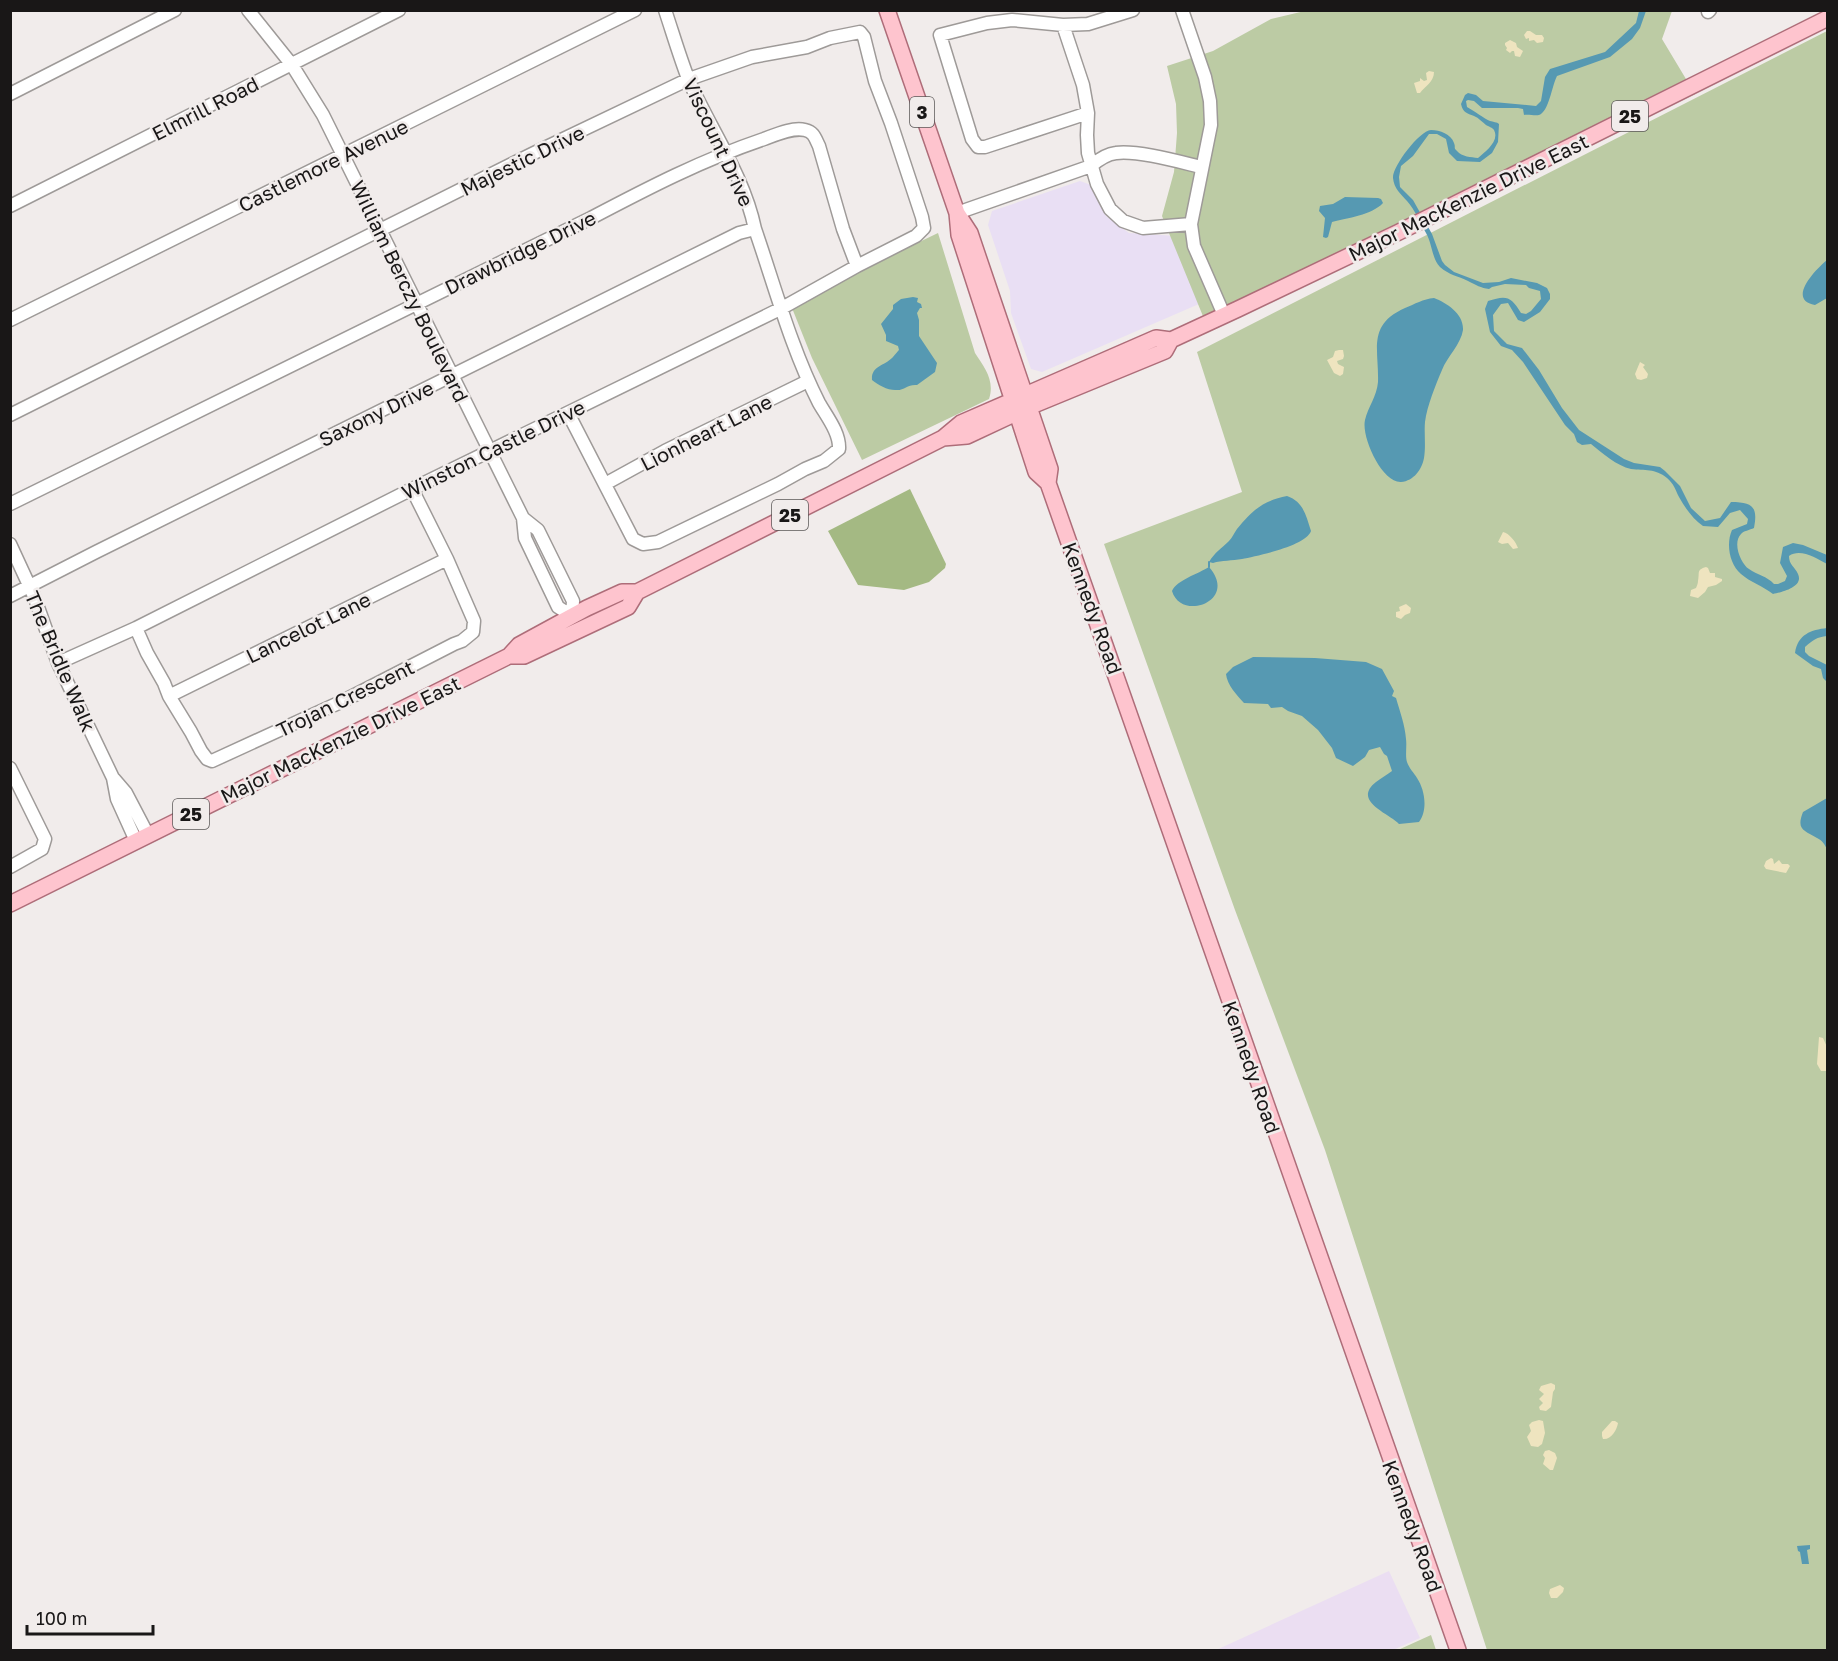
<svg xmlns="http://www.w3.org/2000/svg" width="1838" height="1661" font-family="'Golos Text',sans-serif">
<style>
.commercial{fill:#e9dff4}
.industrial{fill:#ebdef2}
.green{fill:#bccba4}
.forest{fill:#a4b983}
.sand{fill:#eee4bf}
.water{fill:#5699b2}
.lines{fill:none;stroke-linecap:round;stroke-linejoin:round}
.stream{stroke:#5699b2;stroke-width:2}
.minor-casing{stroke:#9e9a98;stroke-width:15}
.major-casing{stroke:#ae6d79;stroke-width:18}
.minor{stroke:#fff;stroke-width:12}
.major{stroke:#fec4ce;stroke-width:15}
.labels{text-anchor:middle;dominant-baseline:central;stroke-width:5;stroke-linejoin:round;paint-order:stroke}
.shield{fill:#f1eceb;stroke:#5a5757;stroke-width:1.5}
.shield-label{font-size:18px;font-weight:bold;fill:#191717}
.street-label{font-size:20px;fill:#191717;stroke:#f1eceb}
</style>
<rect width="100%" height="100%" fill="#f1eceb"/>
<path class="commercial" d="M1080,181L1091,185L1106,216L1129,233L1176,236L1199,304L1042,372L1031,369L1011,313L1010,291L988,225L992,211Z"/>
<path class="industrial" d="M1389,1571L1420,1638L1393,1650H1216Z"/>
<path class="green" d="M1309,10L1672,11L1662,39L1695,94L1207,326L1162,216L1174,172L1177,133L1176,104L1167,66L1213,51L1271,19Z
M1827,31V1650H1487L1325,1150L1235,910L1104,544L1242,492L1197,352Z
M938,233L975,353C985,368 995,381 989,399L862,460L812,358L792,308L859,271Z
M1431,1635L1436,1650H1398Z"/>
<path class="forest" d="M910,489L946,564L945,568L929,582L904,590L858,585L828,531Z"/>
<path class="sand" d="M1527,31H1530L1536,35H1542L1544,38L1543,42L1537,43L1534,40L1529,41V38L1526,39L1524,35Z
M1510,40L1516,43L1517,47L1523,51L1520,57L1515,56L1514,51H1512L1510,53L1506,50L1507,48L1505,45V43Z
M1429,71L1434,72C1434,82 1425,86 1420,93H1417L1414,83L1420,81V78L1424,81L1427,80L1426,73Z
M1339,350H1343L1344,356L1343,359L1337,361L1338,364L1344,367L1343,374L1340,376L1334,373L1327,360L1333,357L1335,351Z
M1640,362L1645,365L1643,367L1648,374L1647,378L1641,380L1637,379L1635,374Z
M1503,532C1509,533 1516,542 1518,548L1513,549L1508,543L1502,544L1498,542Z
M1706,567L1708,568L1710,573H1715V577L1722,579V581L1716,585L1708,587L1705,592L1698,598L1690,596L1691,590L1696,588C1697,586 1698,583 1698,581C1700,572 1696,570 1706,567Z
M1406,604L1411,608L1410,613L1405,615L1401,619L1396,617V612L1400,611L1399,607Z
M1771,858L1773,859L1774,864L1779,860L1782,864H1788L1790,866L1786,873L1766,869L1764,866L1766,861Z
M1819,1037L1823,1038L1827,1047V1071H1821L1817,1064Z
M1551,1383L1555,1385V1389L1553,1392L1551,1407L1546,1411L1540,1410L1539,1407L1543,1403L1539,1399L1544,1394L1539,1390L1541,1386Z
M1539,1420L1543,1421L1545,1433L1542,1444L1538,1447L1531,1446L1527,1437L1531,1431L1529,1425L1532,1422Z
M1612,1421H1615L1618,1423C1617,1430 1611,1440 1603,1439L1602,1436V1432Z
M1549,1450L1555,1453L1557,1458L1553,1470H1550L1543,1464L1545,1458L1543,1455L1545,1451Z
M1560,1585L1564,1588L1563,1592L1557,1598H1551L1549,1593L1550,1589Z"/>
<path class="water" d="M1639,11H1646L1640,28L1632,39L1610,57L1557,76C1552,85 1549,112 1539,115C1535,116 1528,114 1524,115L1523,109L1518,108H1482L1474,101L1468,100L1466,101L1467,107C1473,110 1485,119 1490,121C1493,122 1497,122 1499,124L1498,142L1492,153L1480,162L1457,161L1449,153L1446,139L1437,134H1429L1413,156L1401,166L1399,177L1400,187L1413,200L1432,234L1442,261L1445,265L1454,272L1483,283L1499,282L1511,278L1537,283L1547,288L1550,294V299L1540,312L1524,322L1518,320L1508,303L1501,304L1493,315L1494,331L1507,344L1522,348L1539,370L1562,408L1579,430L1624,459L1634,463L1660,467L1665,471L1680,486L1691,508L1705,521L1720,518L1731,502C1753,502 1758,507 1754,528C1750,530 1743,531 1741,534C1732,543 1741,564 1749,569C1757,575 1767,576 1774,584H1778L1785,581L1787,576L1780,563L1783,547L1793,543L1803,545L1827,555V564C1816,558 1800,548 1789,556C1789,565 1795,567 1798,574C1804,587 1782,592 1773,594C1763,586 1750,582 1741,574C1729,564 1726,543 1732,530L1747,524L1748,519L1740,510L1730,513L1718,527L1703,526C1693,519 1685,508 1679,497C1675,489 1674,484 1667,478C1655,468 1645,471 1631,469C1617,466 1602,453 1591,444L1582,445L1577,442L1574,434L1565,425L1523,362L1512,350L1501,346L1490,332L1485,309L1488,301C1506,295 1511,296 1521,313L1526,314L1531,311L1541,299L1540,291L1529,288L1526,285L1505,284L1492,287L1489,289C1481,288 1476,285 1468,281C1458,276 1449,275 1440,267C1432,259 1432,243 1426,233C1420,222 1415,210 1407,201C1401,194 1394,189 1393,178C1392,167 1419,131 1431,130C1440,130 1451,134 1454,143C1456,148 1453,147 1457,151C1462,157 1471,157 1478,158C1485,152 1500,141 1494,130C1493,128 1488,126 1486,125C1482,122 1479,118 1474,116C1467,113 1463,113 1461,104L1465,95L1468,93L1476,95L1483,101L1536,106L1541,101L1545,77L1550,69L1605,52L1636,23Z
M1345,197L1378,198L1381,199L1383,203C1372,215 1347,218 1332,222L1328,237L1326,238L1323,237L1325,218L1319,211L1320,206L1333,204Z
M1827,260V298L1815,305C1786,300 1816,269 1827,260Z
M913,297L918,298L917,302L921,304L922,308H920L917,313L919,320V336L937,363L935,372L917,385C908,384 905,390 897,390C889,391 878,385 872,380C871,366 884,366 892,358C893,357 898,351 899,350L898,346L886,341V335L881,324L893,309V305L901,299Z
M1434,298C1447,303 1464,314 1463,330C1461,344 1447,357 1442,370C1436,384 1427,406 1425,422C1424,433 1426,446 1424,458C1422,469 1414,481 1401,482C1382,483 1361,437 1365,420C1368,407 1377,396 1378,382C1379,349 1367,325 1405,308C1415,304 1423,299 1434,298Z
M1287,496C1304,502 1306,516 1311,531C1306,546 1257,556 1242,559C1232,561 1222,560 1213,563L1209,562C1215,552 1221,549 1229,541C1232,538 1234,533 1237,529C1253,510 1262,501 1287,496Z
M1209,567C1239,601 1181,622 1172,591C1177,580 1198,574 1209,567Z
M1827,628V636C1817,637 1813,640 1805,647V652L1809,656L1827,665V682L1823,678L1821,669L1813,666L1795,653C1798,634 1811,630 1827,628Z
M1253,657L1315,658L1366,662L1382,669L1394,691L1392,696L1396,698C1400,712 1405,725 1406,739C1407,746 1405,756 1407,762C1409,768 1414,773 1417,778C1425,790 1428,810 1419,822L1399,824C1388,813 1352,801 1376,782C1381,778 1387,775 1392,771L1387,756L1384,754L1380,747L1369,750L1365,757L1353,766L1336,758L1332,748L1318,730L1302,716L1288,711L1282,707L1271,708L1268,704L1244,703C1237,695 1227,685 1226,674L1233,667Z
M1827,798H1828L1827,849C1825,845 1822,840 1817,838C1804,830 1796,830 1803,812Z
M1810,1545V1549L1807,1550L1809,1564H1802L1800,1552L1798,1551L1797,1546Z"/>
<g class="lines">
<path class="stream" d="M1209,567V562"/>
<g class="minor-casing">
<path id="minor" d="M248,10L292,65L323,115L523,518L525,538L558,607L572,616L573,601L538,530L523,518
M1182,10L1205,77L1210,101L1211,125L1191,224L1194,246L1224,315
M1708,12L1710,10
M1063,25L1083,85L1088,113L1087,135L1088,153L1097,184L1110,209L1123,221L1143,228L1191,224
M10,94L175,10
M1088,113L985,147H978L972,139L940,35L987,23L1012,20L1063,25L1088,24L1133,10
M10,206L399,10
M957,213L1091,166C1098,160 1107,154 1116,153C1137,150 1180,162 1201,167
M10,320L635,10
M568,413L633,539L643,544L658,542L778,484L805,469L824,461L839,449C840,433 827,417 819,403C791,348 775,287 755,229C744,176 711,130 689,81C680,58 673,34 665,10
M10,415L534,153L689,79L752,57L807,47L830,38L860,32L864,37L875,81L891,123L922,217L924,228L916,236L857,266L782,308L412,489L136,628L58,663
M605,484L665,451L808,381
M10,504L591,218C648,188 702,160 764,139C775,135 792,127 805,130C814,132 815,138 819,146L843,229L857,266
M10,544L34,596L58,663L113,778L117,799L136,841
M10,596L96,552L739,233L755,229
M136,628L147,653L164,683L169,696L191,732L201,751L207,759L212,761L343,701L454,644L462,641L473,632L474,621L447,559L412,489
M169,696L447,559
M10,768L45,839L42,849L10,867
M114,779L126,793L148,835"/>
</g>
<g class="major-casing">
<path id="major" d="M887,10L957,213L959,235L1036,472L1048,483
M957,213L970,233L1050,469L1048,483C1186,872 1320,1262 1458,1650
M943,438L967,436L1029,407L1165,351L1171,340
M509,656H524L628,607L637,592
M10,904L509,656L519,645L587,608L622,592H637L943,438L961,423L1156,338L1171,340L1238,309L1399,232L1828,18"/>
</g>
<use href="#minor" class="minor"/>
<use href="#major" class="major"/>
</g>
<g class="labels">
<g class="shield">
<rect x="910" y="97" width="24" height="30" rx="4.5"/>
<rect x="1612" y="101" width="36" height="30" rx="4.5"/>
<rect x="772" y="500" width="36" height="30" rx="4.5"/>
<rect x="173" y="799" width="36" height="30" rx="4.5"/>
</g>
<g class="shield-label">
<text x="922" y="112">3</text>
<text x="1630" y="116">25</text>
<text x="790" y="515">25</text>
<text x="191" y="814">25</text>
</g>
<g class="street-label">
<text transform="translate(205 108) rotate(-27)">Elmrill Road</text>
<text transform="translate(719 142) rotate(65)">Viscount Drive</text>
<text transform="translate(522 160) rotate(-26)">Majestic Drive</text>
<text transform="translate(323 165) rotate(-26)">Castlemore Avenue</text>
<text transform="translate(1468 197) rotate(-26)">Major MacKenzie Drive East</text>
<text transform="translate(520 252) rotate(-26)">Drawbridge Drive</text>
<text transform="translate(410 291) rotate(64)">William Berczy Boulevard</text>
<text transform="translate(376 413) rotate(-26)">Saxony Drive</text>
<text transform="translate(706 432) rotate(-27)">Lionheart Lane</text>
<text transform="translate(493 449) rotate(-26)">Winston Castle Drive</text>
<text transform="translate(1093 608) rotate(70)">Kennedy Road</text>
<text transform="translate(308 627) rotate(-26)">Lancelot Lane</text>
<text transform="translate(61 661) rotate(67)">The Bridle Walk</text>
<text transform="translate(345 698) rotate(-26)">Trojan Crescent</text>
<text transform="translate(340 739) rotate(-26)">Major MacKenzie Drive East</text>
<text transform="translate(1252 1067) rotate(71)">Kennedy Road</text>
<text transform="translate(1413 1526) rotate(70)">Kennedy Road</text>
</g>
</g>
<rect width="1838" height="1661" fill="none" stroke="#191717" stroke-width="24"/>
<path d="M27 1625v9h126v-9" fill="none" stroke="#191717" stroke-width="3"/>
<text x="36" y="1625" font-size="18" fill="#191717" stroke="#f1eceb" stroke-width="4.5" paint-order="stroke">100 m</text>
</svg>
